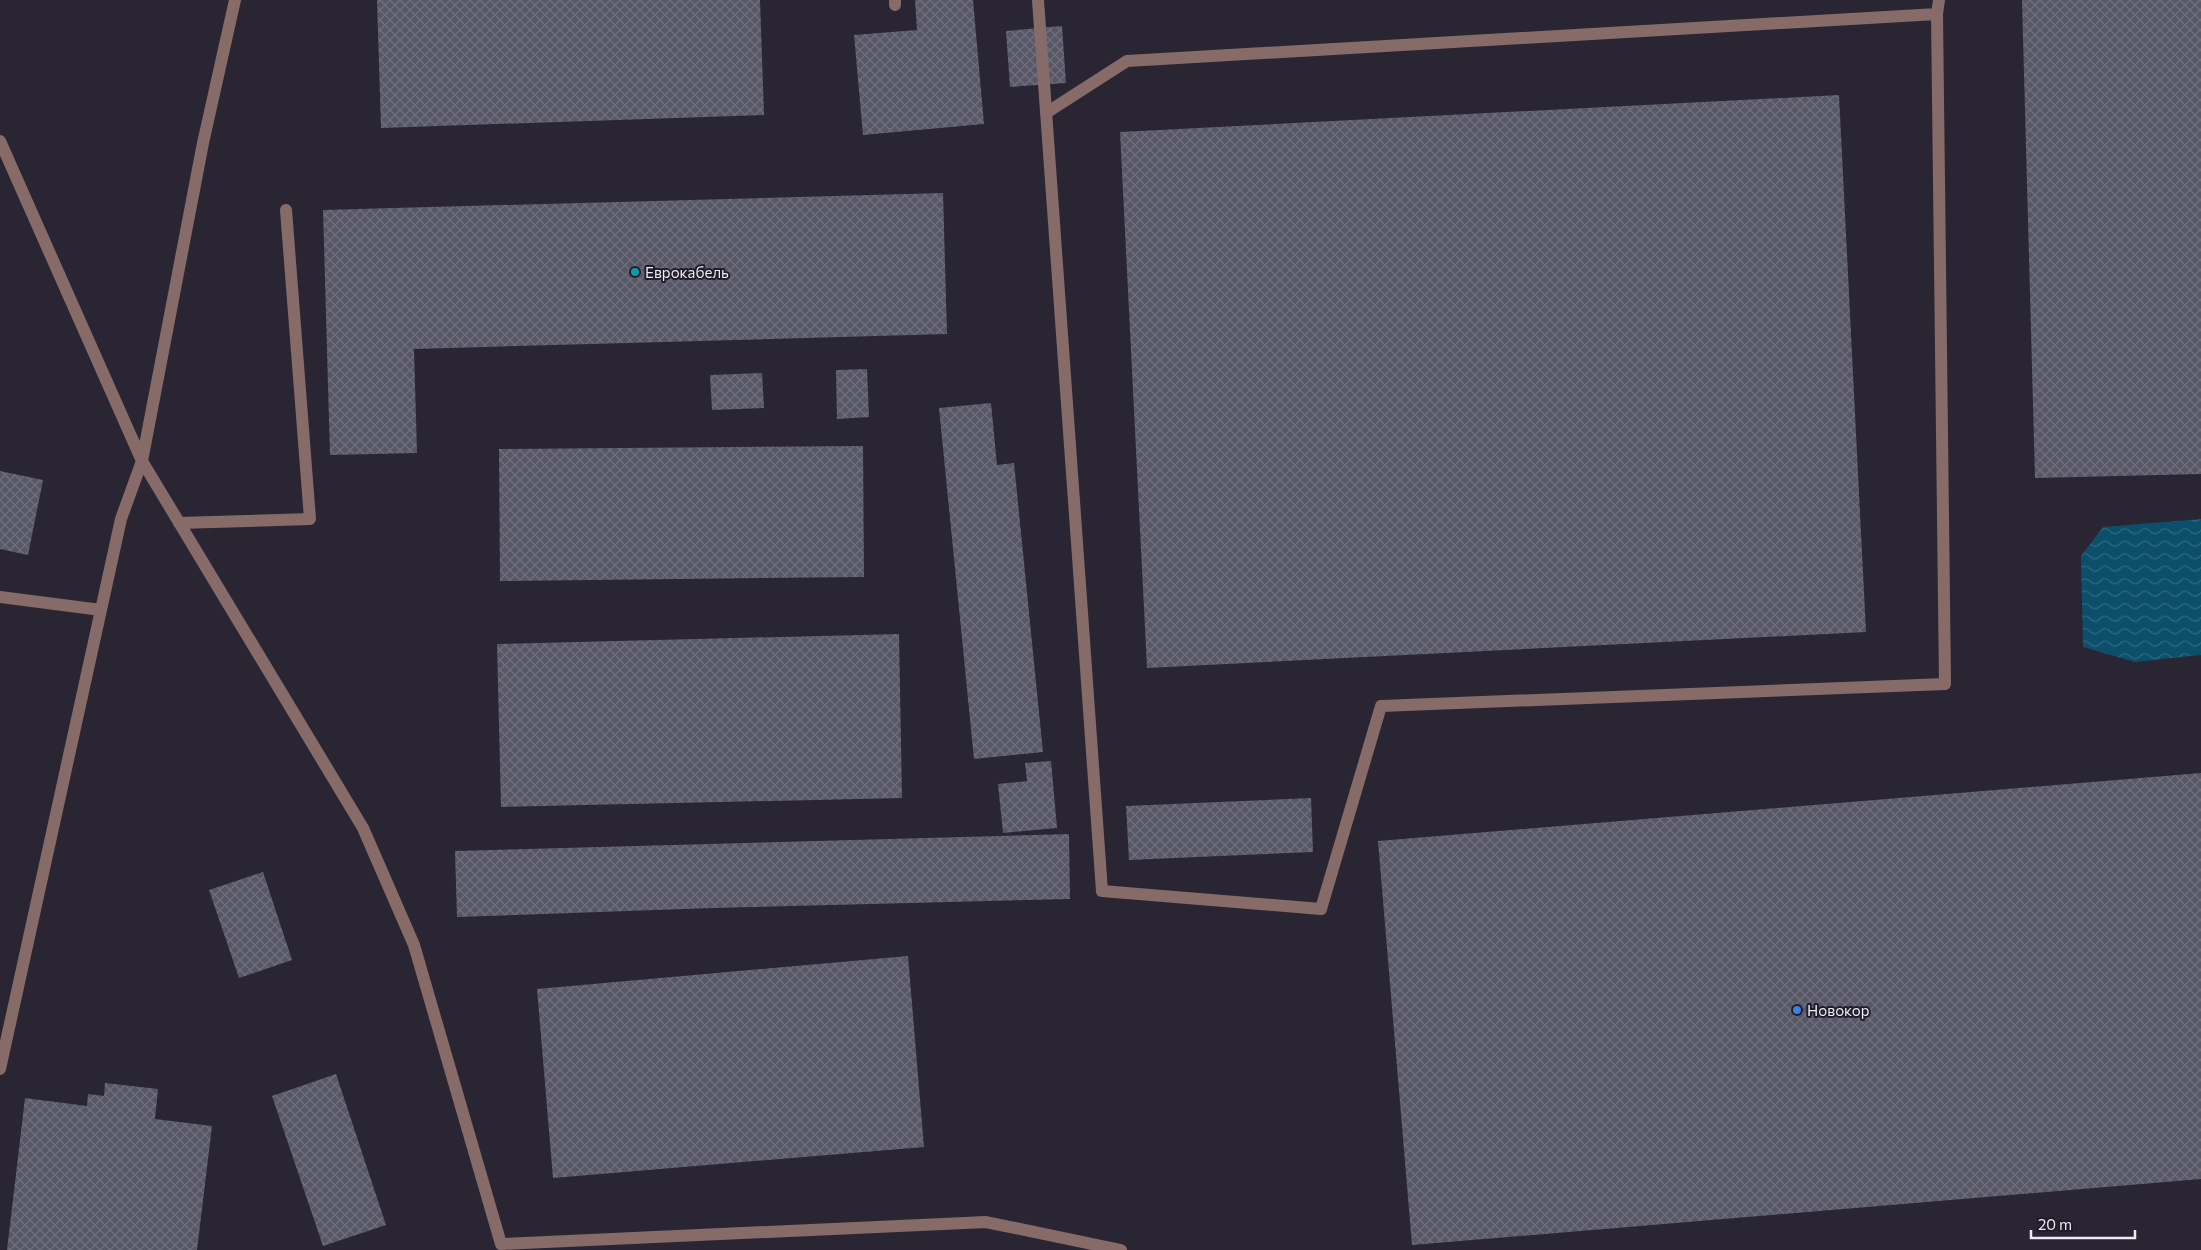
<svg xmlns="http://www.w3.org/2000/svg" width="2201" height="1250" font-family="Commissioner,sans-serif">
<style>
.water{fill:url(#water-waves)}
.building{fill:url(#building-cross-hatch)}
.lines{fill:none;stroke-linecap:round;stroke-linejoin:round}
.minor{stroke:#866b68;stroke-width:12}
.culture-dot{fill:#0f9aa8;stroke:#201c29;stroke-width:2}
.shop-dot{fill:#3f7fe0;stroke:#201c29;stroke-width:2}
.labels{text-anchor:middle;dominant-baseline:central;stroke-width:4;stroke-linejoin:round;paint-order:stroke}
.poi-label{font-size:15px;fill:#edeaf4;stroke:#201c29;text-anchor:start}
</style>
<defs>
<pattern id="water-waves" width="16" height="10" patternUnits="userSpaceOnUse" patternTransform="scale(1.25)"><rect width="16" height="10" fill="#0c4f6b"/><path d="M0 5q4-4 8 0t8 0" fill="none" stroke="#306881"/></pattern>
<pattern id="building-cross-hatch" width="8" height="8" patternUnits="userSpaceOnUse" patternTransform="scale(1.25)"><rect width="8" height="8" fill="#575767"/><path d="M0 0l8 8M0 8l8-8" fill="none" stroke="#6f6f7d"/></pattern>
</defs>
<rect width="100%" height="100%" fill="#2a2533"/>
<path class="water" d="M2201,519V655L2135,662L2083,647L2081,556L2103,527Z"/>
<path class="building" d="M377,0H760L764,115L381,128Z
M915,0H973L984,124L863,135L854,35L917,30Z
M2022,0H2201V474L2035,478Z
M1062,26L1066,83L1010,87L1006,31Z
M1839,95L1866,632L1147,668L1120,132Z
M943,193L947,334L414,349L417,453L330,455L323,210Z
M867,369L869,417L837,419L836,370Z
M762,373L764,408L712,410L710,375Z
M991,403L997,465L1014,463L1043,752L974,759L939,408Z
M863,446L864,577L500,581L499,449Z
M0,471L43,480L28,555L0,549Z
M899,634L902,798L501,807L497,644Z
M1051,761L1057,828L1003,833L998,784L1027,781L1025,763Z
M2201,773V1179L1412,1245L1378,841Z
M1311,798L1313,852L1129,860L1126,806Z
M1069,834L1070,899L712,908L457,917L455,851Z
M263,872L292,960L239,978L209,890Z
M908,956L924,1147L553,1178L537,989Z
M336,1074L386,1225L323,1246L272,1096Z
M105,1083L158,1089L155,1119L212,1126L197,1250H7L25,1098L87,1106L88,1094L104,1096Z"/>
<g class="lines">
<path class="minor" d="M895,0V5
M1038,0L1102,891L1321,909L1381,706L1945,684L1937,14L1939,0
M1046,113L1127,61L1937,14
M0,141L142,461L363,828L414,945L501,1244L986,1222L1121,1250
M179,523L310,519L286,210
M0,597L101,610
M0,1069L121,519L142,461L203,143L235,0"/>
</g>
<circle class="culture-dot" cx="635" cy="272" r="5"/>
<circle class="shop-dot" cx="1797" cy="1010" r="5"/>
<g class="labels">
<g class="poi-label">
<text x="645" y="272">Еврокабель</text>
<text x="1807" y="1010">Новокор</text>
</g>
</g>
<path d="M2031 1230v8h104v-8" fill="none" stroke="#edeaf4" stroke-width="2.5"/>
<text x="2038" y="1230" font-size="15" fill="#edeaf4" stroke="#201c29" stroke-width="4" paint-order="stroke">20 m</text>
</svg>
